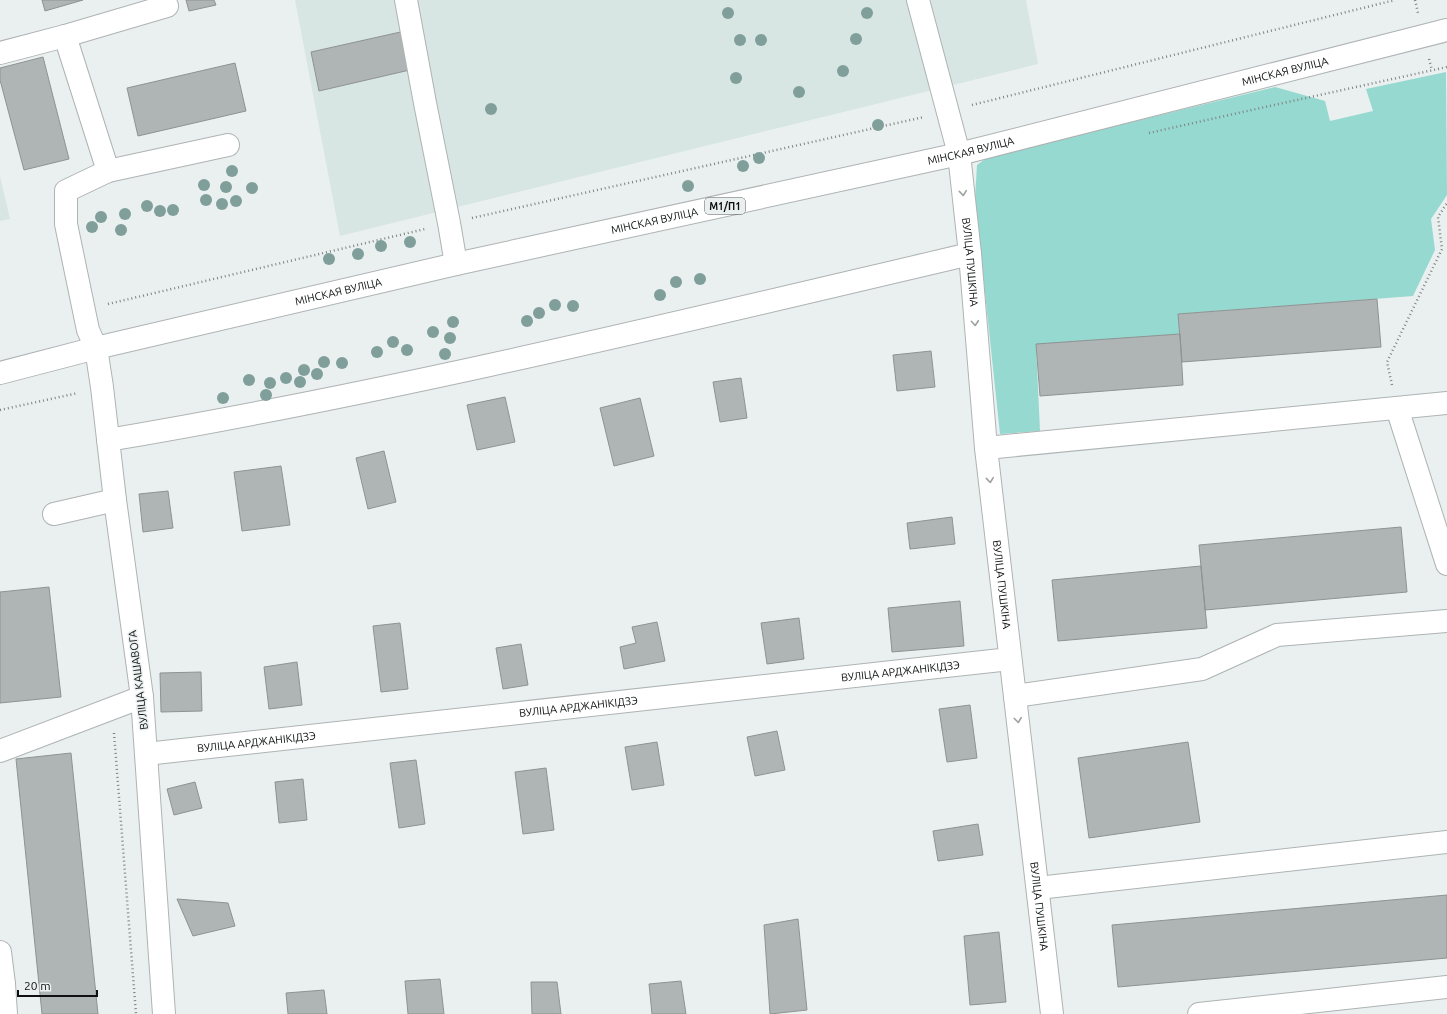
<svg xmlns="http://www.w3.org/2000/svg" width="1447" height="1014" viewBox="0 0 1447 1014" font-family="Ubuntu,sans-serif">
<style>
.built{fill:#d7e6e3}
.green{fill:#95d9d0}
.building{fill:#afb5b4;stroke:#8e9392}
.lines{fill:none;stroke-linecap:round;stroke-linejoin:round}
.minor-casing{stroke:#aeb3b3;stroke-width:24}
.major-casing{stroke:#aeb3b3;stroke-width:24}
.path{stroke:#7f8383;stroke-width:2.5;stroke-dasharray:1 3;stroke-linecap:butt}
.minor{stroke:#fff;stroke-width:22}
.major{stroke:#fff;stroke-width:22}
.tree{fill:#809f9b}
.oneway{stroke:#9fa0a0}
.labels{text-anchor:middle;stroke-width:3;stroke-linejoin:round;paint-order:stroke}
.shield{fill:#eaf0ef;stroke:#515454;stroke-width:1}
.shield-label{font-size:10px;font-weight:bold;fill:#0f1111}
.street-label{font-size:11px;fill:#0f1111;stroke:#eaf0ef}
</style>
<rect width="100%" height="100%" fill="#eaf0ef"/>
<path class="built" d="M295 0H1026L1038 64 340 236Z
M0 176 10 219 0 221Z"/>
<path class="green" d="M1446 72 1447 195 1431 219 1435 250 1413 296 1178 314 1180 334 1036 345 1040 431 1000 434 975 198 977 165 988 157 1275 87 1325 101 1330 121 1373 111 1366 89Z"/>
<path class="building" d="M42 0H83L45 11Z
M186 0H214L216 5 189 11Z
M405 31 414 69 319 91 311 52Z
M43 57 69 159 24 170 0 80V68Z
M235 63 246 111 138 136 127 88Z
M1377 299 1381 347 1182 362 1178 314Z
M1180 334 1183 385 1040 396 1036 344Z
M931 351 935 387 897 391 893 355Z
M741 378 747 418 720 422 713 382Z
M505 397 515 442 477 450 467 405Z
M640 398 654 456 614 466 600 408Z
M384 451 396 502 368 509 356 458Z
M281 466 290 525 242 531 234 472Z
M168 491 173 528 143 532 139 494Z
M952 517 955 544 910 549 907 523Z
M1401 527 1407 592 1205 610 1199 545Z
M1201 566 1207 628 1058 641 1052 580Z
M49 587 61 697 0 703V592Z
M960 601 964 646 892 652 888 608Z
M799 618 804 659 767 664 761 623Z
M657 622 665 661 624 669 620 647 636 643 632 627Z
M400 623 408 689 381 692 373 626Z
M521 644 528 685 503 689 496 648Z
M297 662 302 705 269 709 264 667Z
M201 672 202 711 161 712 160 673Z
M970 705 977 758 947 762 939 709Z
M777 731 785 770 755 776 747 737Z
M657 742 664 785 632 790 625 747Z
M1188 742 1200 822 1089 838 1078 758Z
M71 753 98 1014H42L16 759Z
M416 760 425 824 399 828 390 763Z
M546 768 554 830 523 834 515 772Z
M303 779 307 820 279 823 275 782Z
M195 782 202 808 174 815 167 789Z
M978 824 983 855 938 861 933 831Z
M1447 895V958L1118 987 1112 925Z
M177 899 228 903 235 926 193 936Z
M798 919 807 1010 770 1014 764 925Z
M999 932 1006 1002 970 1005 964 936Z
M440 979 444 1014H408L405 981Z
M681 981 686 1014H652L649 984Z
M531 982H557L561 1014H532Z
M324 990 327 1014H288L286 993Z"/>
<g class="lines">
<defs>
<g id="minor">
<path d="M406 0 425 103 449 223 456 264"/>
<path id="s1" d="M918 0 959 154 970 254 986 448 1052 1014"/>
<path d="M65 36 108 171"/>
<path d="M0 53 65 36 167 6"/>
<path d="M1397 408 1447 564"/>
<path d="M108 440C398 391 684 321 970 254"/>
<path d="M986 448 1447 403"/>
<path d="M54 514 115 500"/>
<path d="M1015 696 1202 669 1277 635 1447 621"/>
<path d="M0 751 142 697"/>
<path id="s2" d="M146 754 1010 659"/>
<path d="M1038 888 1447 842"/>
<path d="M0 952 4 984H0"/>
<path d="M4 984 6 1014"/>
<path d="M164 1014 142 697 115 500 102 387 96 348 88 330 66 224V191L108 171 228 145"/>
<path d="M1199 1014 1447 987"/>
</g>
<g id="major">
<path id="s3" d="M0 373 96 348 456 264 959 154 1447 30"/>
</g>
</defs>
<use href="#minor" class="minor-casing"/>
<use href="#major" class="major-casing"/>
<path class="path" d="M1415 0 1418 13
M1429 59 1432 70
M972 105 1395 0
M1149 133 1256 109 1447 67
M472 218 924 117
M108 304 425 229
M1392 385 1387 362 1442 249 1438 217 1447 203
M0 410 78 393
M114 733 136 1014"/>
<use href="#minor" class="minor"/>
<use href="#major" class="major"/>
</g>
<g class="tree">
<circle cx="728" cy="13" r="6"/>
<circle cx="867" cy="13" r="6"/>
<circle cx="856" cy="39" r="6"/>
<circle cx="740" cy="40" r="6"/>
<circle cx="761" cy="40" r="6"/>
<circle cx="843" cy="71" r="6"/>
<circle cx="736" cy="78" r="6"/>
<circle cx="799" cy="92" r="6"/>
<circle cx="491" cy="109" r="6"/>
<circle cx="878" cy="125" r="6"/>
<circle cx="759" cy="158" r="6"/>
<circle cx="743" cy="166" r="6"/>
<circle cx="232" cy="171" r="6"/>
<circle cx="204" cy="185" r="6"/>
<circle cx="688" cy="186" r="6"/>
<circle cx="226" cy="187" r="6"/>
<circle cx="252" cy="188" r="6"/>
<circle cx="206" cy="200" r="6"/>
<circle cx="236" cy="201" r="6"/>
<circle cx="222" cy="204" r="6"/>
<circle cx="147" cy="206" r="6"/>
<circle cx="173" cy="210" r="6"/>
<circle cx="160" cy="211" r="6"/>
<circle cx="125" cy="214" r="6"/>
<circle cx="101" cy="217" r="6"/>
<circle cx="92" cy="227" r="6"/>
<circle cx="121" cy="230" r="6"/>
<circle cx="410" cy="242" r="6"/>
<circle cx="381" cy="246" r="6"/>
<circle cx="358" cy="254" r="6"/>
<circle cx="329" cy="259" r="6"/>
<circle cx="700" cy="279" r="6"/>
<circle cx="676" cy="282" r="6"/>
<circle cx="660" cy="295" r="6"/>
<circle cx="555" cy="305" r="6"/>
<circle cx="573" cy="306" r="6"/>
<circle cx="539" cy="313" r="6"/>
<circle cx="527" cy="321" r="6"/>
<circle cx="453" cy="322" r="6"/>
<circle cx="433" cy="332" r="6"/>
<circle cx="450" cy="338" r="6"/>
<circle cx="393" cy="342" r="6"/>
<circle cx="407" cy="350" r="6"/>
<circle cx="377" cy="352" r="6"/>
<circle cx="445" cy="354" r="6"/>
<circle cx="324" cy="362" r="6"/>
<circle cx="342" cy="363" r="6"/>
<circle cx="304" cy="370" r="6"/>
<circle cx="317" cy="374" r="6"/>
<circle cx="286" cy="378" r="6"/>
<circle cx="249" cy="380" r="6"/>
<circle cx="300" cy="382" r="6"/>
<circle cx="270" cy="383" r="6"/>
<circle cx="266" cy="395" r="6"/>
<circle cx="223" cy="398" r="6"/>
</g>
<defs><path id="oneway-chevron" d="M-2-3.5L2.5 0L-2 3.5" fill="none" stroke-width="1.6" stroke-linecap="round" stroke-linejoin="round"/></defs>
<g class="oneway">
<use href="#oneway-chevron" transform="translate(963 193) rotate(84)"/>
<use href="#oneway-chevron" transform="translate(975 323) rotate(85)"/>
<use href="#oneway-chevron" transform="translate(990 480) rotate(84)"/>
<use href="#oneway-chevron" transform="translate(1018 720) rotate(83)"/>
</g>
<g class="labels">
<rect class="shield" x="705" y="198" width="40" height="16" rx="3"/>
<g class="shield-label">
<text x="725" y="210">М1/П1</text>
</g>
<g class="street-label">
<text dy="4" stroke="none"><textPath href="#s3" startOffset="1320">МІНСКАЯ ВУЛІЦА</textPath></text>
<text dy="4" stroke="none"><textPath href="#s3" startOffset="996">МІНСКАЯ ВУЛІЦА</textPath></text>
<text dy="4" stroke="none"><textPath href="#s3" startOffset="672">МІНСКАЯ ВУЛІЦА</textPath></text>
<text dy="4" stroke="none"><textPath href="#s1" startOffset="268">ВУЛІЦА ПУШКІНА</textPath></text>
<text dy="4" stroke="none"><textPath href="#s3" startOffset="348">МІНСКАЯ ВУЛІЦА</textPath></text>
<text dy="4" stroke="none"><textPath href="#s1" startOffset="592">ВУЛІЦА ПУШКІНА</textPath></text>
<text dy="4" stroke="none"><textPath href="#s2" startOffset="759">ВУЛІЦА АРДЖАНІКІДЗЭ</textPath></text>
<text transform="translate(138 680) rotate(-97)" y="4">ВУЛІЦА КАШАВОГА</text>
<text dy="4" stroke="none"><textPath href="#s2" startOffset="435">ВУЛІЦА АРДЖАНІКІДЗЭ</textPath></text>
<text dy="4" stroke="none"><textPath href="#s2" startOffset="111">ВУЛІЦА АРДЖАНІКІДЗЭ</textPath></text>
<text dy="4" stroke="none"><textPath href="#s1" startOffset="916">ВУЛІЦА ПУШКІНА</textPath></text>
</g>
</g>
<path d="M18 990v6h79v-6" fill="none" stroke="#0f1111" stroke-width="2"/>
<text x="24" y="990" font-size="12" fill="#0f1111" stroke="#eaf0ef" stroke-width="3" paint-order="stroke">20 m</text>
</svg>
